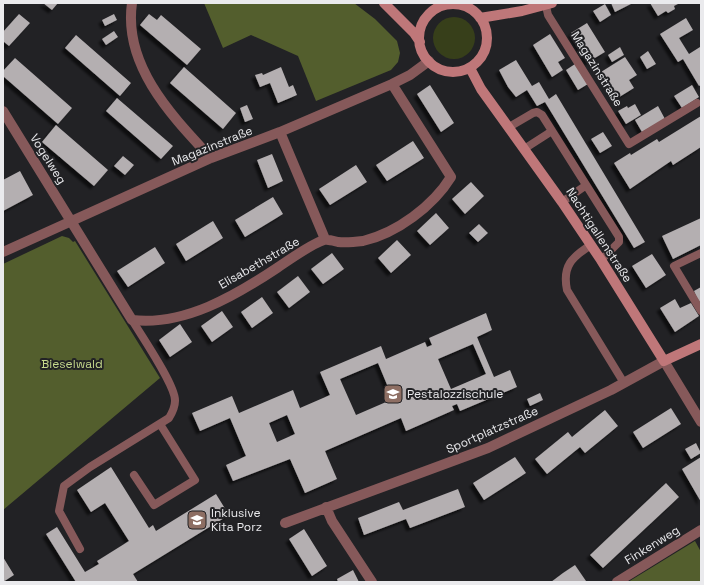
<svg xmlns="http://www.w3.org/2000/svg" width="704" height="585" viewBox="0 0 704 585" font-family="'Space Grotesk',sans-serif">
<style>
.green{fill:#373f1a}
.forest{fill:#535e2d}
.building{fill:#b4afb1;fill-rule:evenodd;filter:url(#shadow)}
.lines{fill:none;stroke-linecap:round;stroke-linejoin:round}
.service{stroke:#86595a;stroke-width:8}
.minor{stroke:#86595a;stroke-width:10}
.secondary{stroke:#bf7779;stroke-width:10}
.labels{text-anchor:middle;stroke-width:4;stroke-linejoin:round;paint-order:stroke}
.street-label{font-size:12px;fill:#eaeaed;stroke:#222225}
.park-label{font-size:12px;fill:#c5d88b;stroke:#222225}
.poi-label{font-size:12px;fill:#eaeaed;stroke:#222225;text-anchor:start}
</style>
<defs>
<filter id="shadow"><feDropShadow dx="-3.5" dy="3.5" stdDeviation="1" flood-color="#0009"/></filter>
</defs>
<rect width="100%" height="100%" fill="#222225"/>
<path class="green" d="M433 38a21 21 0 1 1 42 0a21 21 0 1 1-42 0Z"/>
<path class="forest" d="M204 3H354L375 19 397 41 400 53 398 62 391 70 316 101 298 56 251 35 223 48Z
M62 236 69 238 73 242 75 241 160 378 3 510V264Z
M695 541 701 552V582H628Z"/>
<path class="building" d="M43 3H58L52 10Z
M611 3H633L615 12Z
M650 3H680L674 6 675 9 668 13 666 11 658 16Z
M605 4 611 15 600 22 593 11Z
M19 14 30 23 9 46 3 41V32Z
M114 14 117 20 105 26 102 20Z
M149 14 157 20 161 15 201 49 187 65 140 25Z
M686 18 693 30 679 38 689 54 700 47 701 48V85L699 86 683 59 678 62 660 34Z
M587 23 605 52 588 62 571 33Z
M114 31 118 37 106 45 102 39Z
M550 34 565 58 558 62 563 70 552 77 533 45Z
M76 35 131 83 120 96 65 48Z
M620 47 624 55 612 62 608 55Z
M648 51 656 64 647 69 640 57Z
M625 57 637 75 629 80 634 88 616 99 601 72Z
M15 58 72 108 58 124 3 76V71Z
M516 60 532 86 539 82 549 99 556 94 645 242 634 248 545 102 537 106 527 90 516 97 508 87 499 70Z
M575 64 588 84 578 90 566 70Z
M184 67 236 113 223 129 170 83Z
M281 67 289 87 293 85 297 95 278 103 270 83 260 87 255 75 262 73 263 75Z
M430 85 454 123 441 132 417 94Z
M692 85 699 97 682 108 674 96Z
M117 98 173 146 161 159 106 111Z
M635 104 641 115 626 124 618 111 627 106 628 108Z
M247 105 253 119 245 122 240 108Z
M658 106 665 119 642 132 635 120Z
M701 116V147L673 165 671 161 630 189 614 163 630 153 631 155 657 139 659 142Z
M56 125 108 170 94 186 42 142Z
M603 132 612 146 600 153 591 139Z
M413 141 424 158 387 181 376 165Z
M272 154 283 181 268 188 257 160Z
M123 156 134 165 125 175 114 166Z
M356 165 367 182 330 205 319 189Z
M20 171 33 195 3 211V180Z
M471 182 484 196 465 214 452 199Z
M273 197 283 214 245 237 235 220Z
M436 213 449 228 430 245 417 231Z
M701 218V245L673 259 662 236Z
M213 221 223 238 186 261 176 244Z
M479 224 488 233 478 242 469 233Z
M397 240 411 255 391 273 378 258Z
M155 247 165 263 128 287 117 271Z
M332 253 344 269 323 284 311 269Z
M652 254 666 275 646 288 632 266Z
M298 276 310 292 289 308 277 292Z
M701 287V301L699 302 694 291Z
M262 297 273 313 252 328 241 312Z
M675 299 680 308 691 303 699 316 675 332 660 308Z
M222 311 233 327 212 342 201 326Z
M486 313 492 330 477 337 494 377 510 370 517 387 460 411 457 404 452 406 454 410 406 431 401 418 325 451 337 479 305 493 290 459 233 481 226 465 246 456 230 418 200 431 192 413 232 396 239 413 293 390 300 408 330 395 320 372 381 346 386 359 425 342 427 347 432 345 429 338ZM473 344 486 374 451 389 438 359ZM378 363 393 399 356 415 340 379ZM287 415 295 434 277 442 269 423Z
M180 324 192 342 170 357 159 340Z
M540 393 543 400 530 406 527 399Z
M671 408 681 424 643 448 633 432Z
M605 410 618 426 585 453 580 447 547 474 535 459 568 432 572 437Z
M696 443 701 453 691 459 685 449Z
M515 457 526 473 484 500 473 483Z
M701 457V502L682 469Z
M111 467 149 528 153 525 156 531 216 494 229 515 133 574 138 582H76L46 534 57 527 85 572 99 564 97 561 129 541 105 503 91 512 77 490Z
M666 483 679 497 603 568 590 555Z
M458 489 465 507 410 528 406 519 364 535 358 518 399 502 403 510Z
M304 529 327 566 312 576 289 539Z
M3 557 14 575 3 582Z
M575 565 586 581 551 582 563 573Z
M353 570 359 582H338L337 579Z"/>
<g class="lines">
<path class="service" d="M546 6 548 15 629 144 697 103
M509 127 533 113 537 112 542 115 619 237V242L601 260
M524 149 552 131
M562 202 585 186
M591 245C572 257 562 266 567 290L624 383
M701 253 674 266 701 311
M134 475 154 505 195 480 160 424
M80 549 59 511 64 486 90 467 169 418C172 413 175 407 175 401 176 386 141 335 132 320"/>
<path class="minor" d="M132 3C123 66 172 116 211 158
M3 111 132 320C184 326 235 296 277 268 289 260 311 244 324 240 328 239 334 241 338 242 346 243 355 242 363 241 397 233 433 206 451 177L392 84
M280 132 325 239
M3 252 211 158 280 132 392 84 410 75 429 61
M326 507 332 521 372 582
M285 523 488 448 611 390 664 361 701 422
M617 582 701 530"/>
<path class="secondary" d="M384 3 414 33 420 42
M419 38a34 34 0 1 1 68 0a34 34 0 1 1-68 0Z
M480 18 522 11 552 3
M470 68 481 89 562 202 601 260 664 361 701 344"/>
</g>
<defs>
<symbol id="school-square" viewBox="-11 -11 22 22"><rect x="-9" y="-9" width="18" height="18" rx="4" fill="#8d6e63" stroke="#222225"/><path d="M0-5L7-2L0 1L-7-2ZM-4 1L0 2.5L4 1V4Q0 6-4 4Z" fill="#fff"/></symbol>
</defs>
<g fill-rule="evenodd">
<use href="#school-square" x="382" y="383" width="22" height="22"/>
<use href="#school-square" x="186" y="509" width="22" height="22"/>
</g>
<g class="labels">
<g class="street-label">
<text transform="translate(597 69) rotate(58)" y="4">Magazinstraße</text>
<text transform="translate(212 146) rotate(-22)" y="4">Magazinstraße</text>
<text transform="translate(48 159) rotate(58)" y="4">Vogelweg</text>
<text transform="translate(599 235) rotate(57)" y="4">Nachtigallenstraße</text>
<text transform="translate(259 263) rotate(-30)" y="4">Elisabethstraße</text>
<text transform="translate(492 430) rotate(-24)" y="4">Sportplatzstraße</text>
<text transform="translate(652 545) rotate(-32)" y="4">Finkenweg</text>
</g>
<g class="park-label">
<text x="72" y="368">Bieselwald</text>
</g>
<g class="poi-label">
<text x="407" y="398">Pestalozzischule</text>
<text x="211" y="517">Inklusive<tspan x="211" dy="14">Kita Porz</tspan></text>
</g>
</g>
<rect width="704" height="585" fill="none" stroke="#eaeaed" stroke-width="8"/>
</svg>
